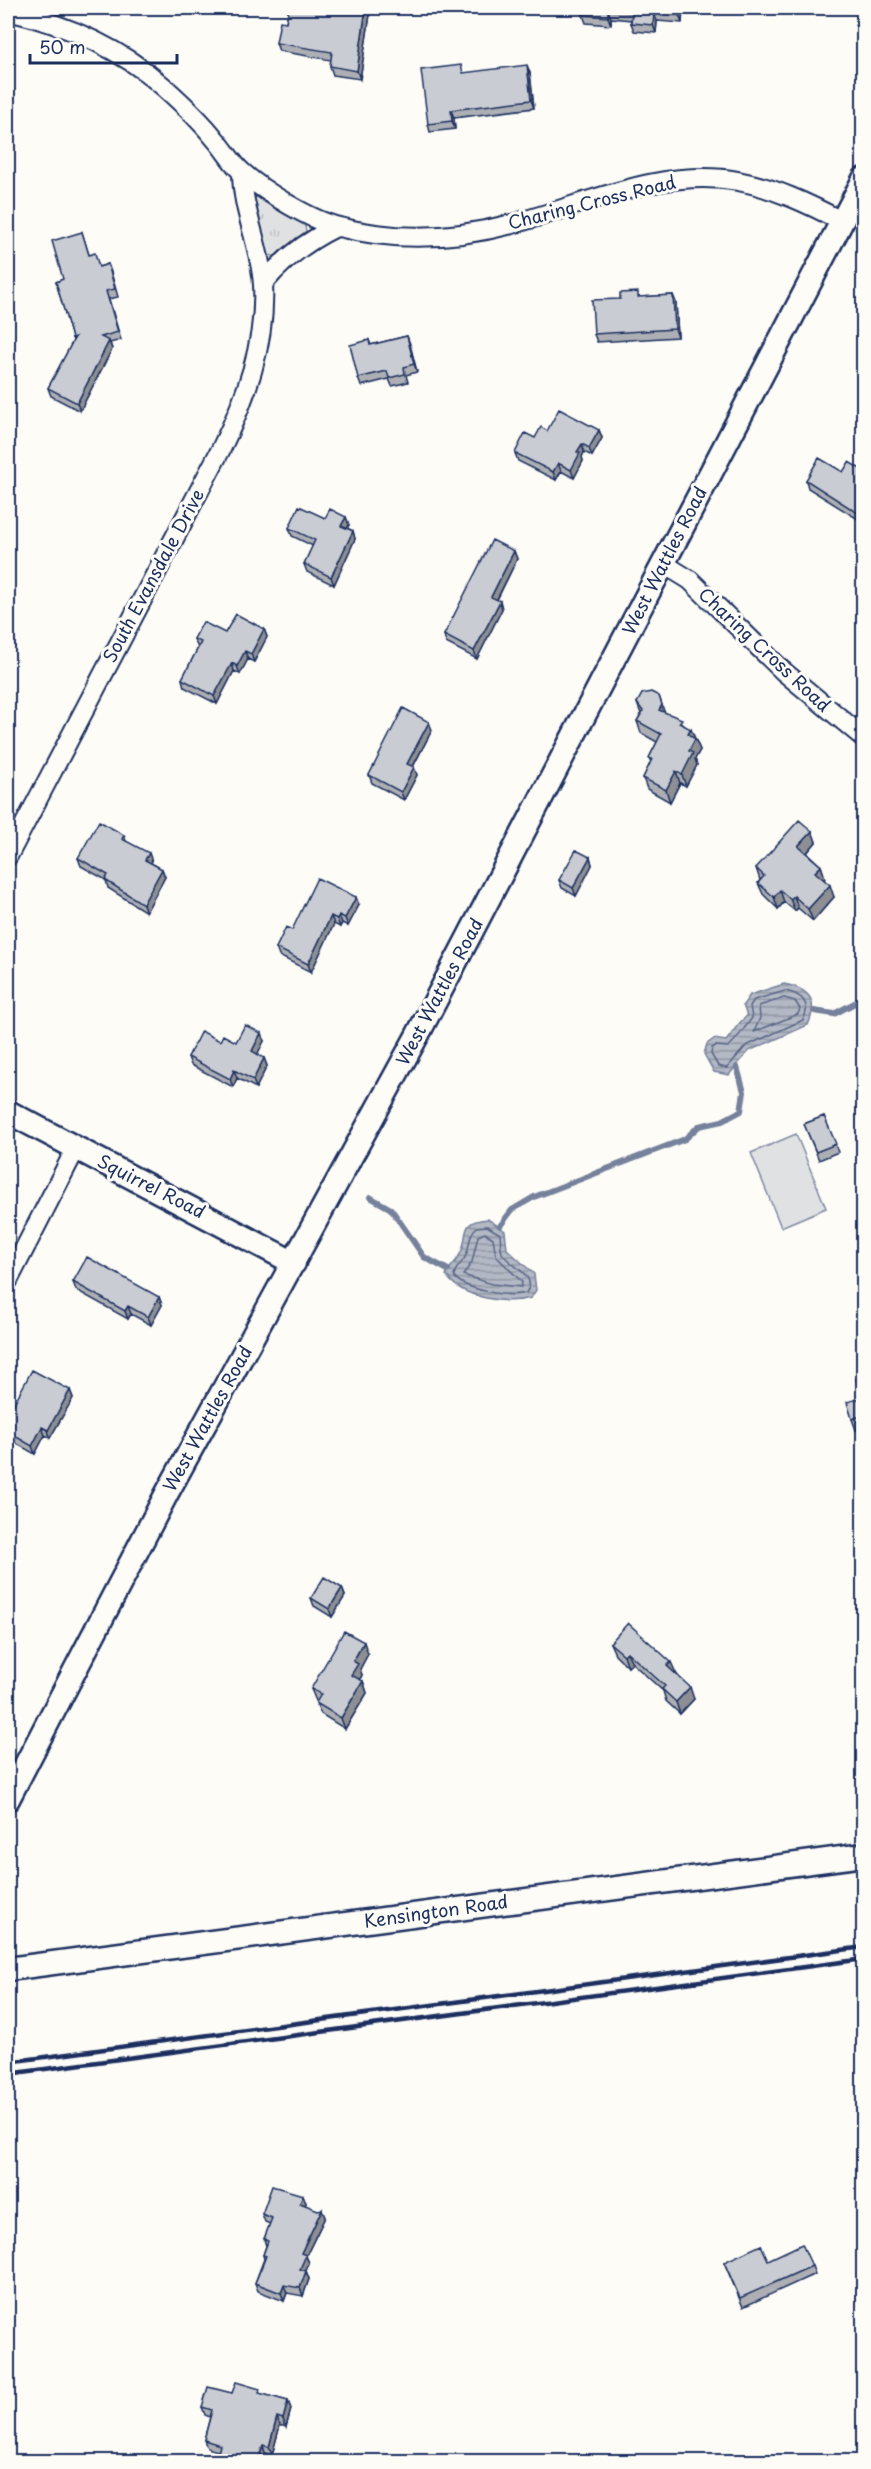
<svg xmlns="http://www.w3.org/2000/svg" width="871" height="2469" viewBox="0 0 871 2469" font-family="'Playpen Sans',sans-serif">
<style>
.grass{fill:url(#grass-tufts);stroke:#7e88a0;stroke-width:1.5}
.park{fill:#e0e1e3;stroke:#7e88a0;stroke-width:1.5}
.water{fill:url(#water-rules);stroke:#76819c;stroke-width:1.5}
.lines{fill:none;stroke-linecap:round;stroke-linejoin:round}
.shore{stroke:#586687;stroke-width:1.5}
.stream{stroke:#76819c;stroke-width:6}
.minor-casing{stroke:#1b2f5e;stroke-width:22}
.tertiary-casing{stroke:#1b2f5e;stroke-width:27}
.minor{stroke:#fdfcf7;stroke-width:18}
.tertiary{stroke:#fdfcf7;stroke-width:22}
.rail{stroke:#1b2f5e;stroke-width:4.5}
.wall{fill:#adafb5;stroke:#1b2f5e;stroke-width:1.5}
.shaded-wall{fill:#8d8f94;stroke:#1b2f5e;stroke-width:1.5}
.building{fill:#c9ccd3;stroke:#1b2f5e;stroke-width:1.5}
.labels{text-anchor:middle;stroke-width:6;stroke-linejoin:round;paint-order:stroke}
.street-label{font-size:18px;fill:#1b2f5e;stroke:#fdfcf7}
</style>
<defs>
<pattern id="grass-tufts" width="24" height="20" patternUnits="userSpaceOnUse" patternTransform="scale(1.5)"><rect width="24" height="20" fill="#e0e1e3"/><path d="M3 7l-1-3M5 7V3M7 7l1-3M15 17l-1-3M17 17v-4M19 17l1-3" fill="none" stroke="#c0c1c5"/></pattern>
<pattern id="water-rules" width="6" height="5" patternUnits="userSpaceOnUse" patternTransform="scale(1.5)"><rect width="6" height="5" fill="#b3b8c5"/><path d="M0 2.5h6" fill="none" stroke="#9196a3"/></pattern>
</defs>
<rect width="100%" height="100%" fill="#fdfcf7"/>
<filter id="ink" filterUnits="userSpaceOnUse"><feTurbulence type="fractalNoise" baseFrequency=".0167" numOctaves="2"/><feDisplacementMap in="SourceGraphic" scale="12" xChannelSelector="R" yChannelSelector="G"/><feConvolveMatrix kernelMatrix="1 2 1 2 8 2 1 2 1" color-interpolation-filters="sRGB"/></filter>
<g filter="url(#ink)">
<path class="grass" d="M258 195 304 222 306 231 275 256 266 255 253 200Z"/>
<path class="park" d="M796 1134 826 1208 781 1227 751 1153Z"/>
<path class="water" d="M784 984C809 989 819 1000 808 1025L749 1051 729 1075 714 1072 704 1054 707 1044 714 1039 726 1041C734 1032 737 1023 747 1016L743 1005 750 995Z
M488 1219 505 1231 507 1249 534 1274 536 1290 531 1298C506 1305 461 1298 446 1275 450 1266 455 1264 459 1256 471 1237 456 1221 488 1219Z"/>
<g class="lines">
<path class="shore" d="M785 991C801 994 812 1003 803 1020L746 1046 727 1068 718 1066 711 1054 712 1048 716 1046 728 1047C738 1039 744 1028 752 1018L750 1006 754 1000Z
M784 998 795 1001 800 1009 798 1014 754 1032 760 1018 759 1006Z
M487 1226 500 1234C501 1240 500 1247 502 1253 510 1267 539 1275 526 1293 510 1298 463 1290 454 1276 455 1267 460 1266 464 1259 471 1249 467 1235 477 1227Z
M485 1233 493 1238 496 1256 522 1282 521 1287 492 1284 463 1275 472 1262 478 1236Z"/>
<path class="stream" d="M814 1011 834 1014 864 998
M370 1197 391 1209 424 1257 448 1270
M500 1226 512 1210 534 1197 685 1139 699 1126 722 1121 741 1111 744 1092 737 1067"/>
<defs>
<path id="minor" d="M8 11C65 24 119 47 164 87 182 103 201 121 216 140 225 150 232 163 242 172 263 191 312 221 339 227 397 242 455 239 512 224 585 205 661 167 738 181 775 188 809 204 841 221
M263 284C283 259 307 241 336 227
M664 564 690 580 783 671 864 738
M8 856 221 449C246 398 266 343 263 285 261 247 242 211 242 172
M8 1281 76 1148"/>
<path id="tertiary" d="M8 1112 294 1263
M8 1799 167 1493 417 1036 864 179
M8 1969 864 1855"/>
</defs>
<use href="#minor" class="minor-casing"/>
<use href="#tertiary" class="tertiary-casing"/>
<use href="#minor" class="minor"/>
<use href="#tertiary" class="tertiary"/>
<path class="rail" d="M8 2062 864 1947
M8 2074 864 1959"/>
</g>
<path class="wall" d="M289 8H323V9L331 11 371 8 360 79 333 75 330 66 331 60 279 51 276 43 286 22Z
M584 8H683L682 23 657 21 656 33 634 31 631 23V20L611 18V25L586 23 583 15Z
M739 8H751L741 11Z
M464 73H530L534 108 454 118 455 129 430 132 428 124Z
M82 232 89 255 99 267 108 264 111 272 118 297 109 299 121 340 110 343 112 349 80 411 51 396 48 388 73 341 56 282 63 279Z
M673 295 676 303 678 337 597 342 594 334 640 297Z
M407 336 417 372 406 375 408 382 392 386 389 379 361 386 358 378 369 340 371 345Z
M599 430 602 438 592 456 584 452 582 457 583 461 574 478 561 471 556 480 518 461 515 453 535 438 547 431Z
M843 472 861 521 808 488 806 480Z
M346 517 349 525 347 528 353 531 355 539 334 585 307 572 304 564 313 546 292 536 289 528 325 518Z
M514 551 517 559 497 600 500 601 502 609 477 659 446 643 444 635Z
M264 629 267 637 254 662 248 659 240 674 234 671 217 704 184 687 182 679 198 648 194 639 225 633Z
M637 703 665 713 684 725 695 739 700 750 695 759 697 765 686 786 680 783 670 802 647 789 643 778 651 762 649 758 657 742 641 733 637 721 641 714Z
M432 730 413 767 417 775 404 800 372 783 369 775Z
M812 831 816 842 807 853 821 866 825 878 824 879 834 897 813 921 798 908 795 911 784 902 778 909 763 894 758 883 760 880 756 868Z
M124 835 126 841 152 861 151 863 162 869 165 877 146 912 108 888 106 880 81 866 78 858Z
M590 857 592 865 576 896 562 888 559 880Z
M359 905 348 926 342 923 340 927 334 924 311 972 279 956 276 948 292 930Z
M220 1041 236 1042 264 1041 257 1054 264 1058 267 1066 256 1088 237 1078 233 1087 191 1065 188 1057Z
M824 1116 838 1152 819 1160 804 1124Z
M73 1282 159 1297 162 1305 151 1325 131 1314 128 1319 76 1290Z
M864 1377V1428L856 1430 852 1419 861 1398Z
M70 1390 73 1398 50 1438 45 1435 35 1454 8 1439V1407H12Z
M342 1588 345 1596 332 1617 314 1606 311 1598Z
M610 1643 676 1673 694 1699 680 1714 666 1701 663 1691 632 1663 628 1667 615 1654Z
M368 1654 360 1669 362 1675 360 1680 363 1681 367 1693 345 1729 321 1714 316 1703 317 1701H316L311 1689Z
M303 2195 306 2203 305 2205 325 2217 306 2256 309 2263 306 2271 309 2279 303 2296 287 2293 284 2301 258 2291 255 2283 264 2259 263 2255 266 2246 264 2239 270 2224 265 2222 262 2214Z
M768 2260 812 2266 815 2274 743 2307 724 2262Z
M232 2393 262 2394 288 2401 291 2409 286 2427 280 2425 272 2455 265 2453 264 2458 268 2462H223L221 2461 218 2453V2451L207 2448 204 2440 210 2417 205 2415 202 2407Z"/>
<path class="shaded-wall" d="M366 8H371L360 79 357 71Z
M679 8H683L682 23 679 15Z
M608 10 611 18V25L608 17Z
M654 13 657 21 656 33 653 25Z
M527 65 530 73 534 108 531 100Z
M451 110 454 118 455 129 452 121Z
M673 295 676 303 678 337 675 329Z
M407 336 410 344 417 372 414 364Z
M109 341 112 349 80 411 77 403Z
M599 430 602 438 592 456 589 448Z
M582 444 584 452 582 457 583 461 574 478 571 470 577 452Z
M558 463 561 471 556 480 553 472Z
M346 517 349 525 344 534 341 526Z
M353 531 355 539 334 585 331 577Z
M514 551 517 559 494 605 491 597Z
M500 601 502 609 477 659 474 651Z
M264 629 267 637 254 662 251 654Z
M245 651 248 659 240 674 237 666Z
M232 663 234 671 217 704 214 696Z
M659 696 666 717 659 710Z
M429 722 432 730 410 772 407 764Z
M691 729 700 750 695 759 697 765 686 786 682 775 689 751 688 734Z
M414 767 417 775 404 800 401 792Z
M676 771 680 783 670 802 666 790Z
M812 831 816 842 803 857 798 846Z
M149 853 152 861 148 868 145 860Z
M590 857 592 865 576 896 573 888Z
M821 866 825 878 819 884 815 872Z
M162 869 165 877 146 912 143 904Z
M830 885 834 897 813 921 808 909Z
M780 890 784 902 778 909 774 897Z
M794 896 798 908 795 911 790 899Z
M356 897 359 905 348 926 345 918Z
M339 915 342 923 340 927 337 919Z
M331 916 334 924 311 972 308 964Z
M261 1033 264 1041 255 1059 252 1051Z
M264 1058 267 1066 256 1088 253 1080Z
M234 1070 237 1078 233 1087 230 1079Z
M159 1297 162 1305 151 1325 148 1317Z
M128 1306 131 1314 128 1319 125 1311Z
M70 1390 73 1398 50 1438 48 1430Z
M42 1427 45 1435 35 1454 32 1446Z
M342 1588 345 1596 332 1617 329 1609Z
M364 1642 368 1654 360 1669 362 1675 356 1687 351 1675 353 1661Z
M627 1652 632 1663 628 1667 624 1655Z
M671 1662 676 1673 671 1678 667 1666Z
M363 1681 367 1693 345 1729 341 1718Z
M690 1687 694 1699 680 1714 676 1702Z
M303 2195 306 2203 303 2211 300 2203Z
M322 2209 325 2217 306 2256 309 2263 303 2277 300 2269 301 2253Z
M306 2271 309 2279 303 2296 300 2288Z
M284 2285 287 2293 284 2301 281 2293Z
M288 2401 291 2409 286 2427 283 2419Z
M277 2417 280 2425 272 2455 269 2447Z
M263 2445 265 2453 263 2462 260 2454Z"/>
<path class="building" d="M289 8H319L318 9 331 11 332 8H366L357 71 330 66 332 52 276 43 280 21 286 22Z
M584 8H679V15L654 13 653 25 631 23 632 12 608 10V17L583 15Z
M461 65 463 73 527 65 531 100 451 110 452 121 428 124 421 70Z
M82 232 89 255 95 253 99 267 108 264 115 289 106 291 118 332 101 337 109 341 77 403 48 388 75 337 72 338 56 282 63 279 52 241Z
M638 292V297L673 295 675 329 594 334 592 300 620 299V293Z
M407 336 414 364 404 367 405 374 389 378 387 371 358 378 350 345 369 340 370 345Z
M559 409 599 430 589 448 582 444 577 452 580 453 571 470 558 463 553 472 515 453 525 433 535 438 541 427 547 431Z
M819 458 843 472 849 462 864 471V527L858 513 806 480Z
M299 506 325 518 330 509 346 517 341 526 353 531 331 577 304 564 315 540 289 528Z
M492 540 514 551 491 597 500 601 474 651 444 635Z
M236 614 264 629 251 654 245 651 237 666 232 663 214 696 182 679 201 642 194 639 203 622 225 633Z
M651 692 659 696 662 705 659 710 682 719 679 723 691 729 688 734 695 739 689 751 693 753 682 775 676 771 666 790 643 778 652 759 649 758 661 734 637 721 643 711 637 703 642 694Z
M403 708 429 722 407 764 414 767 401 792 369 775Z
M799 820 812 831 798 846 821 866 815 872 830 885 808 909 794 896 790 899 780 890 774 897 758 883 764 876 756 868Z
M99 821 124 835 122 839 149 853 145 860 162 869 143 904 105 880 108 875 78 858Z
M576 850 590 857 573 888 559 880Z
M317 878 356 897 345 918 339 915 337 919 331 916 308 964 276 948 286 927 292 930Z
M245 1025 261 1033 252 1051 264 1058 253 1080 234 1070 230 1079 188 1057 201 1031 220 1041 223 1035 236 1042Z
M864 1026V1036L860 1027Z
M824 1116 836 1144 816 1152 804 1124Z
M87 1257 159 1297 148 1317 128 1306 125 1311 73 1282Z
M32 1370 70 1390 48 1430 42 1427 32 1446 8 1432V1405L12 1407Z
M864 1377V1415L852 1419 847 1402 861 1398 856 1379Z
M324 1577 342 1588 329 1609 311 1598Z
M628 1623 671 1662 667 1666 690 1687 676 1702 662 1689 665 1686 627 1652 624 1655 610 1643Z
M344 1631 364 1642 353 1661 358 1664 351 1675 363 1681 341 1718 316 1703 321 1694 311 1689Z
M272 2186 303 2195 300 2203 318 2210 322 2209 301 2253 306 2255 300 2269 306 2271 300 2288 284 2285 281 2293 255 2283 266 2256 263 2255 268 2241 264 2239 272 2218 262 2214Z
M802 2244 812 2266 740 2298 724 2262 761 2245 768 2260Z
M236 2382 260 2389 259 2393 288 2401 283 2419 277 2417 269 2447 263 2445 260 2454 268 2462H240L242 2460 218 2453 220 2445 204 2440 212 2410 202 2407 208 2387 232 2393Z"/>
</g>
<g class="labels">
<g class="street-label">
<text transform="translate(592 203) rotate(-14)" y="6">Charing Cross Road</text>
<text transform="translate(665 561) rotate(-63)" y="6">West Wattles Road</text>
<text transform="translate(154 576) rotate(-62)" y="6">South Evansdale Drive</text>
<text transform="translate(764 650) rotate(43)" y="6">Charing Cross Road</text>
<text transform="translate(440 992) rotate(-62)" y="6">West Wattles Road</text>
<text transform="translate(151 1187) rotate(27)" y="6">Squirrel Road</text>
<text transform="translate(208 1419) rotate(-61)" y="6">West Wattles Road</text>
<text transform="translate(436 1912) rotate(-8)" y="6">Kensington Road</text>
</g>
</g>
<rect width="871" height="2469" fill="none" stroke="#fdfcf7" stroke-width="30"/>
<rect x="15" y="15" width="841" height="2439" fill="none" stroke="#1b2f5e" stroke-width="2" filter="url(#ink)"/>
<path d="M30 54v9h147v-9" fill="none" stroke="#1b2f5e" stroke-width="3"/>
<text x="39" y="54" font-size="18" fill="#1b2f5e" stroke="#fdfcf7" stroke-width="4.5" paint-order="stroke">50 m</text>
</svg>
